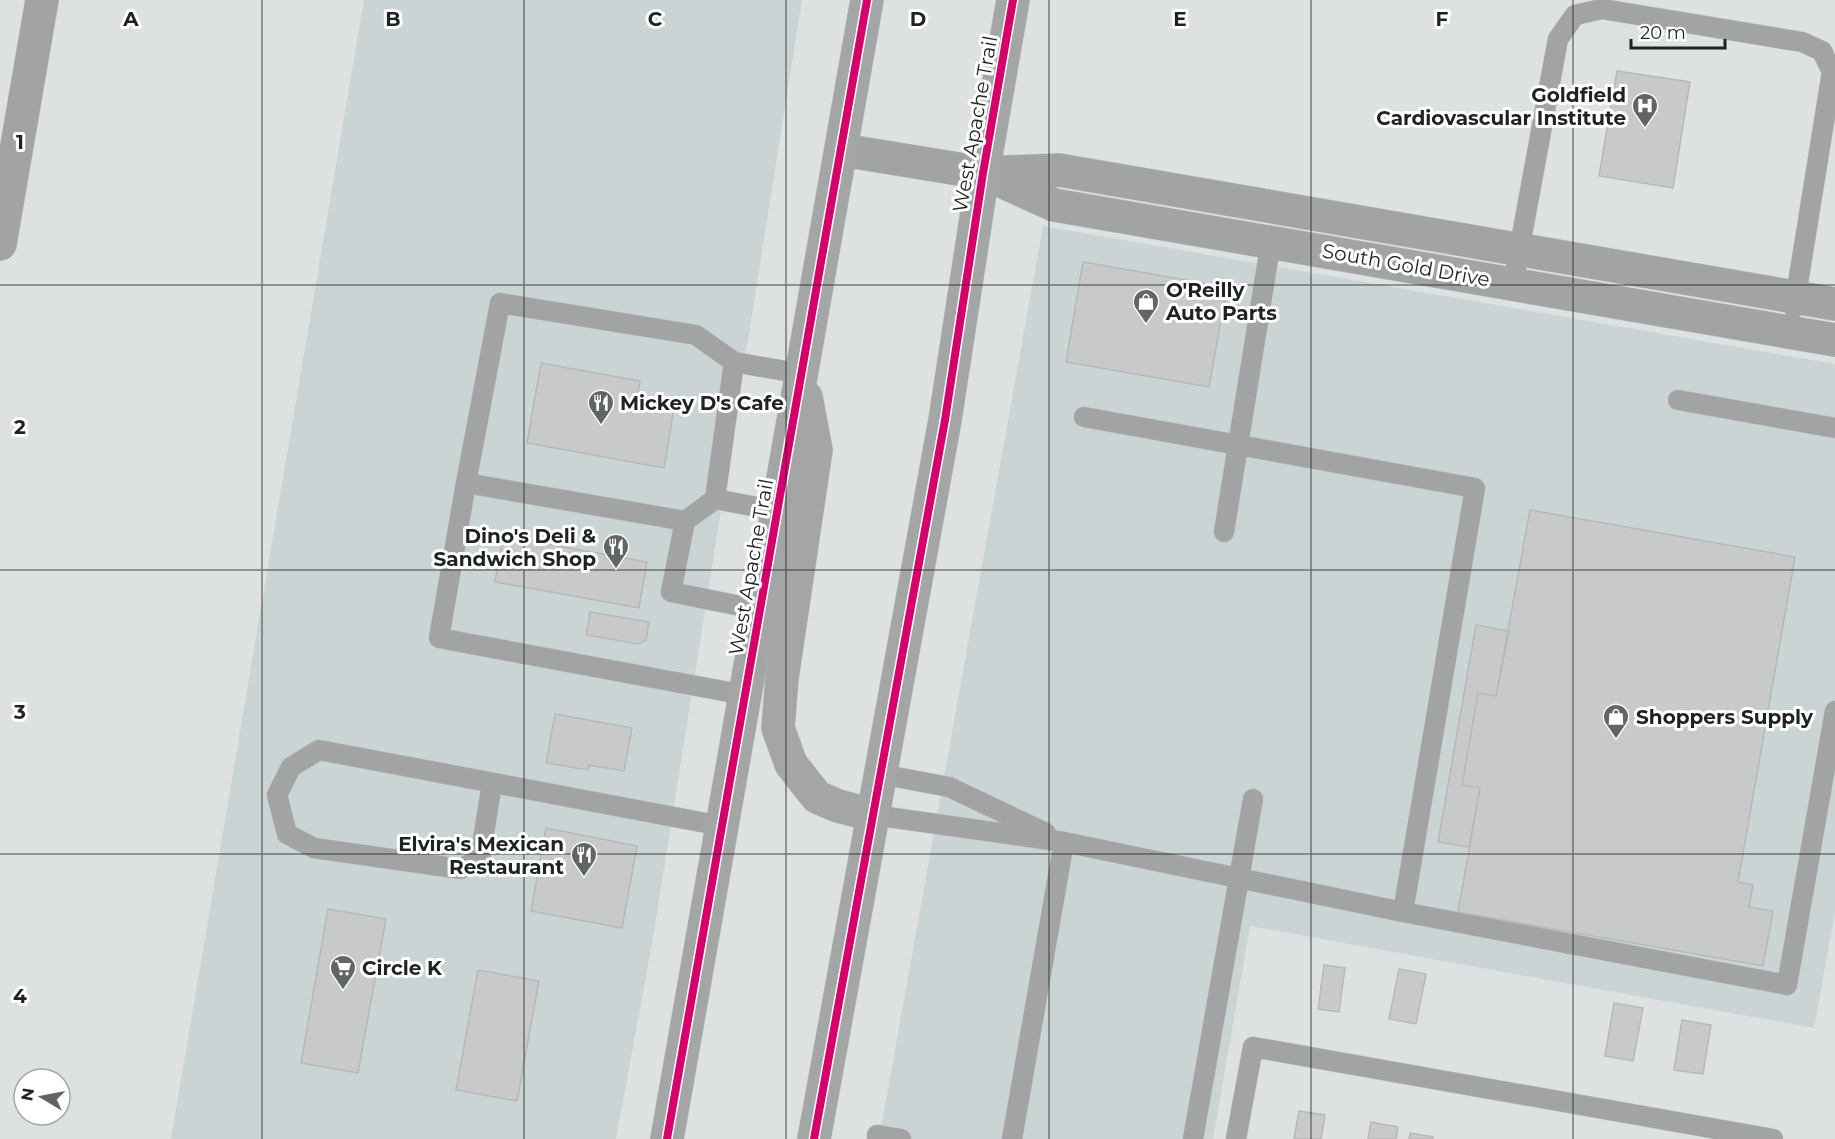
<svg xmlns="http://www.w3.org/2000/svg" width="1835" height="1139" viewBox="0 0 1835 1139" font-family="Montserrat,sans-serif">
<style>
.built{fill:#cad4d5}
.building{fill:#c8caca;stroke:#b6b8b9;stroke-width:1.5}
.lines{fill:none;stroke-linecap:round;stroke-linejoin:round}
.lane-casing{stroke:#bcbebf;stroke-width:21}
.street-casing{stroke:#bcbebf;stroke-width:34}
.primary-casing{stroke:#bcbebf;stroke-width:34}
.lane{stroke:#a2a4a4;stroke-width:20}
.street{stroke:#a2a4a4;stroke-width:33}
.primary{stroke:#a4a6a6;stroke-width:33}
.cycleway-casing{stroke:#fff;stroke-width:11}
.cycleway{stroke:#d6006c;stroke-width:8}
.grid{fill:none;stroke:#1f2222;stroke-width:1.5;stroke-opacity:0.55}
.labels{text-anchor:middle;stroke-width:6;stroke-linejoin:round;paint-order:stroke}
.poi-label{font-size:20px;font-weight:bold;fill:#1f2222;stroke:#fff;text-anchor:start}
.street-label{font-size:20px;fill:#1f2222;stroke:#fff}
.grid-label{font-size:20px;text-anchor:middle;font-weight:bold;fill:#1f2222;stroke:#fff;stroke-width:6;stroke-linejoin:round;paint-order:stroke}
</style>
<rect width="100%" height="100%" fill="#dde1e2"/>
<path class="built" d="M364 0H802L653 938 616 1139H171Z
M1043 226 1835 364V912L1814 1028 1250 926 1213 1139H879Z"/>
<path class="building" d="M1617 71 1690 82 1673 188 1599 176Z
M1083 262 1227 287 1209 387 1066 362Z
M541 363 640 381 637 401 674 408 664 468 527 443Z
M1530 510 1795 557 1738 882 1753 885 1749 907 1773 911 1763 966 1458 912 1480 788 1462 785 1478 693 1496 696Z
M503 536 647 562 639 608 495 582Z
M590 612 649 622 646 640 639 644 586 635Z
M1476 625 1509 631 1496 696 1478 693 1462 785 1480 788 1469 847 1438 842Z
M555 714 632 728 624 771 589 765 588 770 546 763Z
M546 828 637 846 622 928 531 911Z
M328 909 386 919 358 1073 301 1063Z
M1324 965 1345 968 1339 1012 1318 1009Z
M1399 969 1426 974 1416 1024 1389 1019Z
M478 970 539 981 517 1101 456 1090Z
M1614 1003 1643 1008 1633 1061 1605 1056Z
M1682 1020 1711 1025 1703 1074 1674 1070Z
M1299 1111 1325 1115 1321 1139H1294Z
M1371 1122 1398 1127 1396 1139H1368Z
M1410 1133 1433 1137V1139H1409Z"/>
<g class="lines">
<defs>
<path id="lane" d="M1513 284 1558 39 1575 15 1602 9 1802 42 1822 51 1832 72 1794 308
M1678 400 1835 428
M466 483 439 638 745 695
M715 499 734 362
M778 511 715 499 685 521 466 483 500 303 696 335 734 362 802 374
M685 521 671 592 760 610
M1224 532 1271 241
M880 774 949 787 1046 833
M492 783 480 858 461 869 314 848 287 834 277 795 291 767 319 750 722 826
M873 815 1064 842 1403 912 1475 488 1084 417
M1403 912 1787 985 1835 711
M877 1139V1135L901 1139
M1012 1139 1064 842
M1193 1139 1253 799
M1236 1139 1253 1047 1773 1139"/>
<path id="street" d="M842 150 983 173 1059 170 1835 304
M990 176 1054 205 1835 340
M0 244 42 0"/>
<path id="primary" d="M806 397 816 450 782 678 778 728 791 764 817 797 838 806 873 815
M667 1139 867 0
M814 1139 945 420 983 173 1013 0"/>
</defs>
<use href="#lane" class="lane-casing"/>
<use href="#street" class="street-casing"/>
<use href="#primary" class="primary-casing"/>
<use href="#lane" class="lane"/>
<use href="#street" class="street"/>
<use href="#primary" class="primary"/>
<defs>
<path id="cycleway" d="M667 1139 867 0
M814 1139 945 420 983 173 1013 0"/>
</defs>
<use href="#cycleway" class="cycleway-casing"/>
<use href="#cycleway" class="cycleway"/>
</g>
<path class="grid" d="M262 0V1139M524 0V1139M786 0V1139M1049 0V1139M1311 0V1139M1573 0V1139M0 285H1835M0 570H1835M0 854H1835"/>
<defs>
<symbol id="hospital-pin" viewBox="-11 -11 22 30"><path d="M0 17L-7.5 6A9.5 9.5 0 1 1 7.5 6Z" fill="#626565" stroke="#fff"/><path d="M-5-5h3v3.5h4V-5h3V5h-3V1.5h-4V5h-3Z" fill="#fff"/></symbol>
<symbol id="shop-pin" viewBox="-11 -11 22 30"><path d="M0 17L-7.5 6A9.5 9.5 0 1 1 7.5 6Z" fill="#626565" stroke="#fff"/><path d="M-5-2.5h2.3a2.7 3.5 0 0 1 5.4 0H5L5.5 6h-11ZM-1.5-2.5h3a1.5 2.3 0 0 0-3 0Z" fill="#fff"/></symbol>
<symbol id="restaurant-pin" viewBox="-11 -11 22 30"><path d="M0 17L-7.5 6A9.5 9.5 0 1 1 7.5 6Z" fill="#626565" stroke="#fff"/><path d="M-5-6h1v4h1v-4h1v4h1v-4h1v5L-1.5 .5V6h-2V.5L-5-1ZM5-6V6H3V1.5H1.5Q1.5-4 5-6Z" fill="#fff"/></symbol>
<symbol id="supermarket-pin" viewBox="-11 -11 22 30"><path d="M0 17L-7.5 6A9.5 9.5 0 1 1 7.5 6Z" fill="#626565" stroke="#fff"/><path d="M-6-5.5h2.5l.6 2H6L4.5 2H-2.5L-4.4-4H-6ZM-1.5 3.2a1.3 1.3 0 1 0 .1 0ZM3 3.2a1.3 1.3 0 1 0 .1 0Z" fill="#fff"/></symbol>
</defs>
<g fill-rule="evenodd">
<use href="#hospital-pin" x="1630" y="91" width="30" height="40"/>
<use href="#shop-pin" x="1131" y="287" width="30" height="40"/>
<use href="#restaurant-pin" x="586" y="388" width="30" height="40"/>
<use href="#restaurant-pin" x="601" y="532" width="30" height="40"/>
<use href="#shop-pin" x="1601" y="702" width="30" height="40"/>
<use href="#restaurant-pin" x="569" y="840" width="30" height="40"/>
<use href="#supermarket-pin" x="328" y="953" width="30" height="40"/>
</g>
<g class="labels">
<g class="poi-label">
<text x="1626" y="102" text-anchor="end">Goldfield<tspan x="1626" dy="23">Cardiovascular Institute</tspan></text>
<text x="1166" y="297">O'Reilly<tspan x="1166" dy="23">Auto Parts</tspan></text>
<text x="620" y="410">Mickey D's Cafe</text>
<text x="596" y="543" text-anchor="end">Dino's Deli &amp;<tspan x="596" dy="23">Sandwich Shop</tspan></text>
<text x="1636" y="724">Shoppers Supply</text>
<text x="564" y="851" text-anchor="end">Elvira's Mexican<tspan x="564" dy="23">Restaurant</tspan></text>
<text x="362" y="975">Circle K</text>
</g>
<g class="street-label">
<text transform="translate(975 124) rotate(-80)" y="7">West Apache Trail</text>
<text transform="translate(1406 265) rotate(10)" y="7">South Gold Drive</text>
<text transform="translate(751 567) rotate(-80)" y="7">West Apache Trail</text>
</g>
</g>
<g class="grid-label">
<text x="131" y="26">A</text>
<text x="393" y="26">B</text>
<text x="655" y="26">C</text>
<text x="918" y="26">D</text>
<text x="1180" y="26">E</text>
<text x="1442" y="26">F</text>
<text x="20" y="149">1</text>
<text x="20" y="434">2</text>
<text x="20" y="719">3</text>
<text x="20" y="1003">4</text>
</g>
<g transform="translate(42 1097) rotate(280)"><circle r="28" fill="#ffffff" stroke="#a5a7a7" stroke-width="1.5"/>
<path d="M0-4.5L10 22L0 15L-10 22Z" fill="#626565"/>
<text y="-9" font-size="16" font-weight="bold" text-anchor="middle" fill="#1f2222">N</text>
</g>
<path d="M1631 39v9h94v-9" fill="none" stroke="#1f2222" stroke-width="3"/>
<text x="1640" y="39" font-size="18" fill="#1f2222" stroke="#ffffff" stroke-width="4.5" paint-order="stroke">20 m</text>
</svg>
